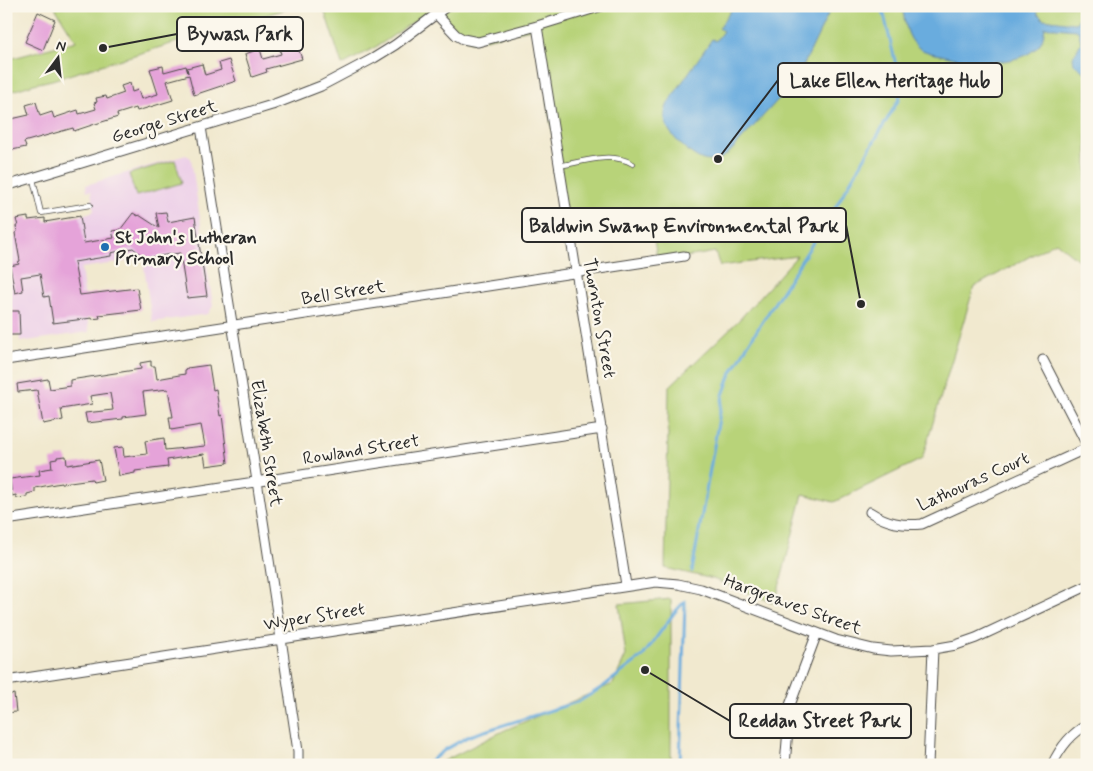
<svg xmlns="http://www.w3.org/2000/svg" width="1093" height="771" viewBox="0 0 1093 771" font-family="Mynerve,sans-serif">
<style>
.built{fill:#edd0e8}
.green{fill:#b8d379;stroke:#727f52}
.water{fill:#69acde;stroke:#4a6c84}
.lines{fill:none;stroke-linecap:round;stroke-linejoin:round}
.stream{stroke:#69acde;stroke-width:3}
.building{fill:#e5a3d9}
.service-casing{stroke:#494844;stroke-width:6}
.minor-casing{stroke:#494844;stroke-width:11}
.service{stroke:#fff;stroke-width:4.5}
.minor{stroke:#fff;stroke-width:9}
.poi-dot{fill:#1f6fb2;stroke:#fbf7ec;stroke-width:2}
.labels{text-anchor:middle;stroke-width:4.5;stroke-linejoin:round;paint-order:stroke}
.street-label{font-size:18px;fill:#2b2b2b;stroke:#fbf7ec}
.poi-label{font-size:18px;font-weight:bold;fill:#2b2b2b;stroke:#fbf7ec;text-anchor:start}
.leader{fill:none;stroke:#2b2b2b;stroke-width:2}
.callout-dot{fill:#2b2b2b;stroke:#fbf7ec;stroke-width:2}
.callout{fill:#fbf7ec;stroke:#2b2b2b;stroke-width:2}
.callout-label{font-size:19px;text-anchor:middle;font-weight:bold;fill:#2b2b2b}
</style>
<rect width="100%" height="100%" fill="#fbf7ec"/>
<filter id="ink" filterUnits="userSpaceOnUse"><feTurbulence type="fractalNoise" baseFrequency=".02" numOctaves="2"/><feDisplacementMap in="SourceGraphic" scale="10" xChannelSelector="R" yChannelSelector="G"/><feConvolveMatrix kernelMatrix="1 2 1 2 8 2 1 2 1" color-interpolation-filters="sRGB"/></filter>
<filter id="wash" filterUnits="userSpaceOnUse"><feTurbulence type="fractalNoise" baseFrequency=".0096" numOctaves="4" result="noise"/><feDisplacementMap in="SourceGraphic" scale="20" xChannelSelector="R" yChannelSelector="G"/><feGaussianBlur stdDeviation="1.12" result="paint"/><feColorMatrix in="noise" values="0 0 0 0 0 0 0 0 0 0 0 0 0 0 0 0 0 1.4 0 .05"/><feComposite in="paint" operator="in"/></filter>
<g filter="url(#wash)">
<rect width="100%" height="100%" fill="#f1e9cf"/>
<path class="built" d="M186 155 191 158 213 306 208 314 152 322 143 259 81 268 89 332 20 342 19 311 6 309V244H8L16 236V226H18L16 219 28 217 29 224 35 219 45 218V221L79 216 94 211 91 191H87L86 185Z"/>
<path class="green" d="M54 6H296L52 80 34 84 6 93V60L76 41Z
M323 6H436L381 44 342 65Z
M449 6H1087V267L1056 242 974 287 922 459 834 502 803 494 775 603 713 579 665 568 669 387 739 320 797 256 720 266 715 252 658 262 649 213 567 225 536 28 471 42 437 17Z
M175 160 182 183 136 196 129 174Z
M671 599V765H436L505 730 613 684 626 655 619 604Z"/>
<path class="water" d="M734 6H832L797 79 731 151C725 156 719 161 710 161 701 161 693 155 686 149 671 136 657 120 670 100L712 39 716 41 723 31 719 28Z
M902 6H1037L1038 14 1043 19 1074 23 1077 22 1080 13 1087 7V74L1074 64 1073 57 1081 43 1079 32 1076 30 1045 27C1044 33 1043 40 1039 45 1019 69 967 62 941 55 934 54 925 52 919 48 906 38 905 21 902 6Z"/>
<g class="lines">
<path class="stream" d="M692 571 723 395 730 376 747 346 835 208 899 99 900 82 882 6
M425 765 446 749 469 736 580 701 604 686 643 656 674 613 685 601
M680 765 685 602"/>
</g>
<g id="blocks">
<path class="building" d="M38 12 55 20 43 50 25 42Z
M296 42 302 59 266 69 267 72 252 77 245 54 260 49 263 59 281 54 279 47Z
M229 60 236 81 194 95 189 75 167 81 173 100 137 111 136 108 117 114 118 117 89 126 74 131 73 128 27 141 24 142 26 147 12 150 6 129 9 128 7 120 29 115 26 105 36 102 40 116 52 112 54 118 78 110 79 114 96 109 94 103 97 102 96 98 106 96 107 99 124 93 121 86 130 83 132 92 138 90 141 99 158 94 150 69 163 66 164 72 186 66 188 73 187 68 202 64 205 75 221 70 219 63Z
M166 212 168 222 195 217 207 296 187 298 180 253 145 258 133 248 111 253V256L74 262 80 295 137 288 141 310 99 315 100 318 92 319V318L53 323 49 296 44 297 40 274 21 277 23 291 15 293 10 266 19 264 18 262 20 261 15 233 17 232 16 226H18L16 219 28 217V220L45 218V222L80 216 84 243 114 238 112 231 120 230 133 213 138 216 139 215 159 228 156 213Z
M9 311H19L20 335H6V318H9Z
M151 361V366H155L157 379 185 374V370L187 369V368L209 365 213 390 216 389 220 416 222 415 228 463 206 466 204 454 167 460 168 467 135 471V473L119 476 114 448 123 447 124 457 147 454 145 441 164 438 165 450 205 446 201 425 171 430 169 417H173L168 389 143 392 146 414 123 417V419L87 423 85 413 113 410 110 393 90 396 92 404 61 409 63 420 43 424 37 390 18 392 17 384 48 379 50 389 70 386V380L141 369 140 363Z
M66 456 67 465 99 460 103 480 93 482 92 479 55 484 35 488V492L27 494V497L16 498V495L12 496 10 479 40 475 39 470 52 468 51 460 57 459V457Z
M14 694 16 712 6 713V696Z"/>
</g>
</g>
<g filter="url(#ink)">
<use href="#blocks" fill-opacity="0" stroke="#494844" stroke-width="1"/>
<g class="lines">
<defs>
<path id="service" d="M559 166C582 162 611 151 633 164
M33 179 41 213 90 205"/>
<path id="minor" d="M437 15 456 35 463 39 478 42 537 26 602 6
M537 26 626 585
M201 127 257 481 298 751V765
M6 186 272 105 321 86 374 58 395 45 447 6
M6 360 684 256
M1043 360 1087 445
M870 512C887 523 902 526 922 524L1087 448
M6 520 602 429
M6 681 656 582 678 584 701 589 836 640 873 649 891 651 933 649 956 645 976 638 1087 586
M785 765 790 705 817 633
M928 765 933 649
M1052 765C1060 748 1070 734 1087 725"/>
</defs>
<use href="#service" class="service-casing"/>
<use href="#minor" class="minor-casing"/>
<use href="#service" class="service"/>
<use href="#minor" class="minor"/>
</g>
</g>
<circle class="poi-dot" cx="105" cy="247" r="5"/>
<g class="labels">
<g class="street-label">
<text transform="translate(164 121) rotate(-17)" y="6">George Street</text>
<text transform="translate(343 292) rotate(-9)" y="6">Bell Street</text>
<text transform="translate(600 318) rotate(80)" y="6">Thornton Street</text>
<text transform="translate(267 443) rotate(81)" y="6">Elizabeth Street</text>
<text transform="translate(361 449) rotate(-9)" y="6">Rowland Street</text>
<text transform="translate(973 481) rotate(-24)" y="6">Lathouras Court</text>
<text transform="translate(793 604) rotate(20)" y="6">Hargreaves Street</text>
<text transform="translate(314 616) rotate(-9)" y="6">Wyper Street</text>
</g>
<g class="poi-label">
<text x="115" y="243">St John's Lutheran<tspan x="115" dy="21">Primary School</tspan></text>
</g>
</g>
<path class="leader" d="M103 48L177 34M718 159L778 80M861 304L846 225M645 670L730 721"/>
<g class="callout-dot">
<circle cx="103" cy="48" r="5"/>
<circle cx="718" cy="159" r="5"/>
<circle cx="861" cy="304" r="5"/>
<circle cx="645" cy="670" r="5"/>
</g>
<g class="callout">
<rect x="177" y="17" width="126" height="34" rx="5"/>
<rect x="778" y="63" width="224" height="34" rx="5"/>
<rect x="522" y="208" width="324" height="34" rx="5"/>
<rect x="730" y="704" width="181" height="34" rx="5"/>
</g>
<g class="callout-label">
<text x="240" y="40">Bywash Park</text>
<text x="890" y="87">Lake Ellen Heritage Hub</text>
<text x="684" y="232">Baldwin Swamp Environmental Park</text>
<text x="820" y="727">Reddan Street Park</text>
</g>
<rect width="1093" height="771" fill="none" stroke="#fbf7ec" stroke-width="25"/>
<g transform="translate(58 58) rotate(15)" stroke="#fbf7ec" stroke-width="4" paint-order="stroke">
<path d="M0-4L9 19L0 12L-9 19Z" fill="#2b2b2b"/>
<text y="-8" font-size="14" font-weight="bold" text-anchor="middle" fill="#2b2b2b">N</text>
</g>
</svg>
